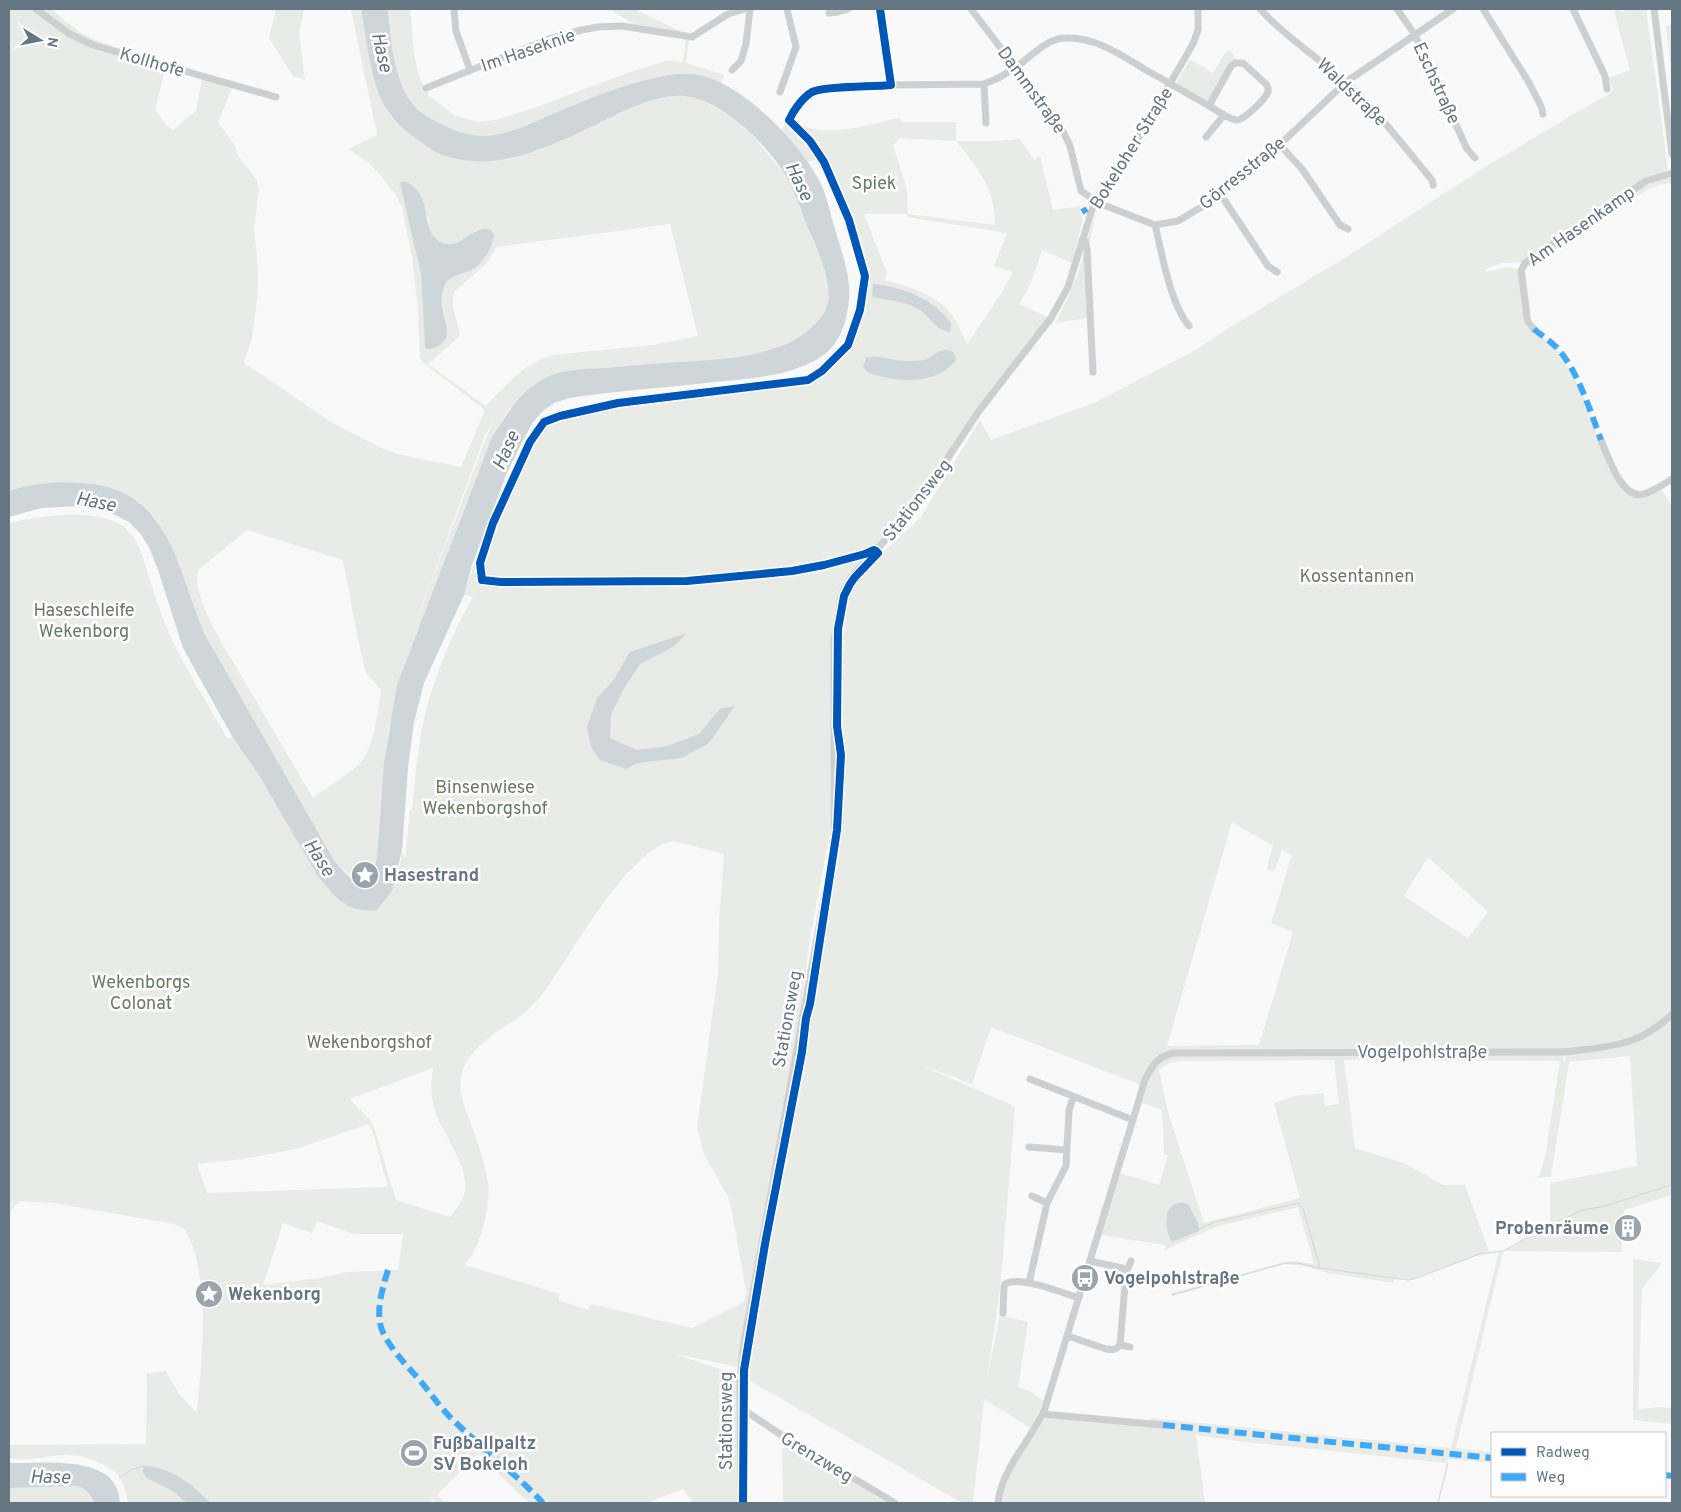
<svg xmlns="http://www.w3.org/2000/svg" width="1681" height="1512" viewBox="0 0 1681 1512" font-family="Overpass,sans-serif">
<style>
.green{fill:#e8ebe6;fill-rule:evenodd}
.water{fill:#ced6d9}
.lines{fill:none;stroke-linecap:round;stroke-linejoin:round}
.stream{stroke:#ced6d9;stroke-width:1}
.minor{stroke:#cecfd0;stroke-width:7}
.quiet{stroke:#3fa9f5;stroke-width:6;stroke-dasharray:12 6;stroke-linecap:butt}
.cycleway-casing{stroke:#fff;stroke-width:11}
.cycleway{stroke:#0057b8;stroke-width:8}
.labels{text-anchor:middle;stroke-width:5;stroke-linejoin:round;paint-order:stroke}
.street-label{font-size:18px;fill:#657683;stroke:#fff}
.park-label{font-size:18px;fill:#687a64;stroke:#fff}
.poi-label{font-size:18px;font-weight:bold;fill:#657683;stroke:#fff;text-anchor:start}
.water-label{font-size:19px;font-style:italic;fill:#60757c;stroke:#fff}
</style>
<rect width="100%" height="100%" fill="#f9f9f9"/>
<path class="green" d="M9 9H51L78 31 91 38 118 48 167 62 155 110 168 127 173 130 196 111 202 78 233 86 218 122 235 146 238 156 257 180 259 189 254 229 258 269V293L252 338 244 363 331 422 381 448 401 455 461 467 485 410 426 365 420 358 418 309 412 257 402 207 396 195 382 177 368 162 349 149 377 135 351 9H361L369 55 379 93 391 116 506 160 541 150 636 106 654 100 670 96H682L699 99 734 118 752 135 786 176 795 194 812 240 821 260 827 277 829 293 827 307 819 320 808 331 793 340 768 351 712 361 581 370 552 375 509 409 492 437 460 519 427 609 389 726 384 762 377 856 373 875 367 867 359 872 357 882 335 862 204 635C177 570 171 489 84 483 59 481 33 483 9 491ZM403 193C410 199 422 207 427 215 430 220 428 228 432 234 443 253 463 241 476 230L494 235C493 246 483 262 474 268 465 274 449 274 445 286 437 306 450 318 447 336L425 347 421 274ZM670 224 698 336 653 345 553 355C524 363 506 385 486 406L428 364 459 337C460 321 449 308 454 292L488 262 496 247ZM495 417 486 438 413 630 484 438ZM247 530 343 560 358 640 366 673 381 690C377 713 376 744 360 763 351 773 325 789 313 798L216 633C207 614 194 591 198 570Z
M276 9H304L299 34 305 80 293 76 269 38Z
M388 9H410C413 33 412 74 429 93L428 95 455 116 479 122 495 120 534 108 627 73 666 61 683 62 686 40H689L686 63 724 75 721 83C712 79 703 75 692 74 653 69 579 104 541 119 522 127 503 137 483 136 470 136 454 131 443 125 436 121 426 117 420 111 393 87 392 43 388 9Z
M608 9H634L688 35 639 27Z
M1620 9 1621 12 1630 9H1646L1668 170 1645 180 1524 262 1501 263 1485 269 1486 272 1508 267 1517 269 1528 325 1523 328 1530 327 1556 349 1572 373 1589 408 1598 439 1620 486 1624 491 1641 498 1662 490 1672 506V1009L1653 1028 1637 1037 1568 1049 1164 1054 1141 1085 991 1027 972 1084 918 1064 1014 1106 1015 1108 1000 1289 987 1378 1000 1315 1028 1322 1018 1387 1030 1391 1044 1401 1030 1428 984 1399 973 1503H962L745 1378 801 1078 835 871 839 833V641L843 610 852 585 871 564 921 517 980 420 991 440 1094 403 1194 351 1237 323 1356 251 1480 170 1601 98 1603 99 1613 90 1609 78 1630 70 1614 11ZM1232 822 1273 846 1267 867 1268 870 1272 871 1275 870 1282 850 1292 855 1271 923 1293 932 1259 1045 1167 1046ZM1428 857 1488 912 1468 938 1404 896Z
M1672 24V78L1666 26Z
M1227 50 1230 51 1237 60 1208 102 1176 84 1190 59 1213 73Z
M790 117C816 143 869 124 900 118L901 122H956V141H996L1020 139 1034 160 1040 156 1053 210 1080 206 1081 216 1083 219 1072 263 1042 250 1031 283 1019 304 1048 317 913 506 872 550 824 564 865 555V558C860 563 853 569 849 575 836 593 833 618 831 639L830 832 810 939 800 1015 737 1367 672 1353 738 1375V1503H693L683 1489 647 1503H529L478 1454 437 1495 445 1503H437L433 1499 428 1503H128C127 1495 124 1485 120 1478 112 1465 80 1453 62 1455 45 1456 26 1462 9 1458V1445L146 1444 147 1373 166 1371 178 1393 197 1413C201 1362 209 1304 195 1254 193 1245 188 1237 185 1229L174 1224 54 1203 19 1201 9 1214V523C39 516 94 508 121 525 139 537 143 558 149 577 157 603 166 629 178 652 193 681 211 709 227 738H233L257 772 317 875 339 899 398 872 403 850 405 859 410 809H412C414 788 416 768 419 748 426 695 447 643 473 597L464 595 486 527 530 442 544 422 560 416 618 403 705 393 800 385 827 368 848 345 860 310 865 276 849 220 830 174H824L815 160 808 162 781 129 789 121ZM901 138 956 141C978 168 995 188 995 225L908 214 907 190 893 145ZM864 214H907V217L1007 233 994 266 1013 272 1002 292 967 344C962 336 960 326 955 319 940 295 910 287 885 280L887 273ZM674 841 724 854 719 921 718 973 697 1128 704 1154 728 1197 732 1212 746 1292 744 1302 692 1328 591 1304 588 1310 558 1300 560 1294 465 1265C468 1260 473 1254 475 1249 483 1233 491 1200 488 1183 485 1162 477 1141 470 1121 465 1108 458 1091 461 1077 466 1047 501 1031 523 1014 530 1008 538 1000 544 992 570 956 630 846 674 841ZM433 1068C431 1084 430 1099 436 1114 445 1137 473 1172 463 1198 460 1205 455 1211 450 1217L396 1200 374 1127 370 1120 350 1099ZM369 1124 373 1133 388 1187 207 1193 197 1164 242 1159 296 1149ZM317 1221 354 1234H403L398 1270 347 1272 321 1278 263 1285 283 1223 312 1233Z
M1663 178H1672V183L1659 185 1647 190 1529 266 1525 270 1531 314 1528 316 1523 269 1527 264 1646 183Z
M1097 210 1088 249V318L1055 323 1066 302 1078 274 1086 243Z
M1672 1016V1195L1624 1210 1621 1252 1503 1251 1456 1448 1492 1452V1463L1449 1459 1446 1463 1245 1442 1196 1435 1205 1503H1000L1006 1480 1044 1418 1051 1415 1150 1423V1418L1451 1448 1499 1251H1503L1550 1225V1183L1637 1166 1630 1056 1569 1062 1551 1177 1533 1178 1539 1176 1545 1157 1560 1061 1344 1060 1355 1148 1404 1163 1443 1185H1465L1489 1252 1480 1254 1414 1279 1394 1278 1393 1283 1328 1273 1305 1266 1285 1264 1172 1296V1293L1285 1262 1293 1261 1314 1264 1298 1207 1215 1227 1165 1250V1245L1101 1235 1120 1173 1159 1185 1168 1155 1164 1154 1162 1110 1142 1103 1153 1069 1164 1056 1563 1053V1061L1565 1062 1566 1054 1621 1047ZM1334 1060 1339 1104 1325 1106 1323 1093 1295 1096 1274 1103 1300 1198 1204 1223 1168 1112 1159 1070 1168 1063 1181 1061ZM1182 1202 1189 1205 1198 1223 1199 1231 1168 1212 1175 1204Z
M1633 1259 1662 1263 1642 1289 1638 1409 1661 1407 1672 1408V1424L1633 1420Z
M787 1443 887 1503H783L782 1450Z
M67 1485C81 1486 89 1489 94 1503H9V1488Z"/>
<path class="water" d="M361 9H388C391 41 394 92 422 113 427 117 434 120 439 123 452 130 468 136 483 136 504 136 523 127 541 119 579 103 652 70 692 74 738 78 800 142 820 182 827 196 830 212 834 226 845 264 856 286 844 325 839 341 830 352 816 360 783 378 742 379 706 383 661 388 615 391 569 398L554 403 543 411 533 422 523 440 507 473 472 565 464 595 424 683 414 722 408 768 402 850 392 891 377 910C347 914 334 896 317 875L257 772 233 738 183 648 158 570 150 549 140 533 129 522 109 512 79 506 41 508 9 517V491C33 483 59 481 84 483 171 489 177 571 205 635L335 862C343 870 354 885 366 884L373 875 377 856 384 762 397 685 492 437C507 413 523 387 552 375 568 369 589 369 606 368 631 366 656 363 682 362 728 359 799 356 825 311 838 287 813 242 804 218 799 204 794 191 787 178 768 145 722 99 683 96 653 94 617 115 591 127 541 150 495 174 440 154 432 151 424 144 417 139 400 127 387 114 379 94 369 68 366 37 361 9Z
M404 181C435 193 419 232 441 242 460 252 472 223 491 230L494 235C493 246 484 261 475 268 466 274 450 274 445 285 443 290 441 298 442 304 442 316 454 333 442 343 438 347 433 349 428 349L425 347 421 274 400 183Z
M873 284C899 287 925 295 944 315 946 317 950 321 951 324 951 327 950 329 950 332 935 330 931 317 918 309 904 301 888 300 872 297Z
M946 350 952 351 955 355 956 360C935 387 894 382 867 372L863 366 866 358C880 354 894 362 909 361 914 361 920 361 925 360 934 357 934 351 946 350Z
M687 633 673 647 640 664 622 692 611 715 610 738 637 750 668 746 699 734 720 709 735 706 708 744 681 758 637 763 626 769 600 760 591 747 587 727 597 698 613 681 630 652Z
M1182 1202 1189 1205 1198 1223 1199 1231 1172 1242C1166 1234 1164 1214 1171 1207 1174 1203 1178 1203 1182 1202Z
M9 1463C43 1464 119 1453 120 1503H94C90 1493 87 1489 76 1486L9 1488Z
M143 1466C172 1467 191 1484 211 1503H187L171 1490 147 1478 143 1472Z"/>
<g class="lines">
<path class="stream" d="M1199 1229 1215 1222 1298 1203 1303 1208 1320 1268 1408 1280 1414 1279 1480 1254 1503 1251 1550 1225 1583 1210 1605 1206 1671 1185
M1172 1295 1285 1263H1297L1319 1268
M119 1478 131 1470 144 1466
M1438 1503 1448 1463"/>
<path class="minor" d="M36 9 68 33 93 45 276 97
M454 9 456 31 470 70
M880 9 891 85
M971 9 1061 127 1070 146 1081 191 1101 204 1155 225 1178 221 1221 195 1255 168 1346 82 1453 9
M1260 9C1285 37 1318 57 1345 82 1378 111 1404 147 1432 180L1433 185
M1397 9 1415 35 1467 149 1475 158
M1483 9 1528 81 1541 106 1543 114
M1573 9 1605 76 1607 89
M1654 9 1672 154
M829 13 838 12 848 9
M732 70 741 61 746 44 750 9
M984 84 986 123
M426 88 549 39 582 30 598 27 622 26 692 37 728 14 745 9
M780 92 796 47 787 9
M811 93 823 90 891 85 984 84C999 79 1012 71 1024 61 1037 51 1049 38 1066 38 1096 37 1121 55 1146 70 1166 81 1186 93 1206 104 1215 109 1226 118 1236 120 1242 122 1268 97 1268 91 1269 89 1267 86 1266 84L1243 63H1235L1231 66 1209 106
M1206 137 1224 115
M1280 145 1302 169 1340 225 1348 229
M1221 195 1268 266 1277 272
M1155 225C1162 254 1170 303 1189 326
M1082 240 1085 241 1087 249 1093 372
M1534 329 1528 322 1527 317 1521 271 1525 263 1646 181 1672 173
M1601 440C1608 456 1622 501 1644 494 1654 491 1664 484 1672 479
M1030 1079 1133 1120
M1029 1147 1067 1150
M1032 1196 1047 1203
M1126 1273 1131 1261
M1029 1283 1047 1203 1066 1166 1069 1111 1073 1097
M1003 1313 1004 1287 1005 1284C1020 1275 1062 1293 1079 1298
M1068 1336 1106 1349C1113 1350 1116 1350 1120 1345L1126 1273 1122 1268 1090 1261
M1120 1345 1130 1347
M741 1410 747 1412 789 1440 895 1503
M1043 1414 1163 1425
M741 1503 740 1377 743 1348 830 866 834 833V639L841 596 852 576 914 509 979 411 1051 318 1068 287 1095 200 1136 142 1193 44 1198 30V9
M998 1503C1002 1467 1031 1441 1045 1408L1145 1080C1152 1066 1157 1057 1173 1053L1565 1052C1609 1046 1639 1047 1672 1014"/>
<path class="quiet" d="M1083 208 1086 213
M1534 329C1542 336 1552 342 1558 349 1578 371 1591 413 1601 440
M388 1270C383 1286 377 1306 380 1323 382 1339 405 1364 416 1376 428 1389 438 1405 450 1417 480 1447 514 1472 543 1503
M1163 1425 1492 1458
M1665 1475 1672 1476"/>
<defs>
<path id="cycleway" d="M876 551 874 550 865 554 824 565 792 571 687 581 501 582 482 580 480 563 493 523 530 442 544 422 560 416 618 403 808 380 822 371 848 345 860 310 865 276 849 220 824 162 810 141 789 120C793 111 803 97 812 92 825 86 874 87 891 85L880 9
M743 1503 744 1370 765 1244 802 1052 806 1018 810 1004 837 830 841 755 837 726 838 629 844 596 850 584 855 577 878 553 876 551"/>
</defs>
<use href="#cycleway" class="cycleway-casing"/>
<use href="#cycleway" class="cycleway"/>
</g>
<defs>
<symbol id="sight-disc" viewBox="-11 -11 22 22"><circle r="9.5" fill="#99a4ac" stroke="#fff"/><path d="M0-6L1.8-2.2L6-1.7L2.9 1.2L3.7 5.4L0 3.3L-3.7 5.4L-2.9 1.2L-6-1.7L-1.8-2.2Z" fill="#fff"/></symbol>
<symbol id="building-disc" viewBox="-11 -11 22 22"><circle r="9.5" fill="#99a4ac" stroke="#fff"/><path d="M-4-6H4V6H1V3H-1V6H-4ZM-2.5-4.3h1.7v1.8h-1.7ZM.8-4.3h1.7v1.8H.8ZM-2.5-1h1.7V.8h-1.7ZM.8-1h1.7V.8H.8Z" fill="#fff"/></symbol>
<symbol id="bus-disc" viewBox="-11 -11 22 22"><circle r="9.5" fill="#99a4ac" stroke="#fff"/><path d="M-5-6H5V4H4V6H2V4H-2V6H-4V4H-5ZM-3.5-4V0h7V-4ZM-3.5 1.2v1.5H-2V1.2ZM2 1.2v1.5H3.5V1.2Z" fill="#fff"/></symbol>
<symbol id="stadium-disc" viewBox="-11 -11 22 22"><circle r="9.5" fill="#99a4ac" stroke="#fff"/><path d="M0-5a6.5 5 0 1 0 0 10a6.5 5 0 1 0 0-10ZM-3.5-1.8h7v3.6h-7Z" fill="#fff"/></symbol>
</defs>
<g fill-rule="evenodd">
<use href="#sight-disc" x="349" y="859" width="32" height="32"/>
<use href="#building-disc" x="1612" y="1212" width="32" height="32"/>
<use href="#bus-disc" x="1069" y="1262" width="32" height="32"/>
<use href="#sight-disc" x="193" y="1278" width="32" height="32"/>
<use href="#stadium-disc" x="398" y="1437" width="32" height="32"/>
</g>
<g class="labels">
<g class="street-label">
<text transform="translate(528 50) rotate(-19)" y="6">Im Haseknie</text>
<text transform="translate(152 62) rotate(16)" y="6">Kollhofe</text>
<text transform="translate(1437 83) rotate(65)" y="6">Eschstraße</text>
<text transform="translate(1032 90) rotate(54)" y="6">Dammstraße</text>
<text transform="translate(1352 92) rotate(44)" y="6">Waldstraße</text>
<text transform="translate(1131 148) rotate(-58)" y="6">Bokeloher Straße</text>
<text transform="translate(1242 173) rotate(-39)" y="6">Görresstraße</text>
<text transform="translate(1581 226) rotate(-35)" y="6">Am Hasenkamp</text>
<text transform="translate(917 500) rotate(-52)" y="6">Stationsweg</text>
<text transform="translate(787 1019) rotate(-80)" y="6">Stationsweg</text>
<text x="1422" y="1058">Vogelpohlstraße</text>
<text transform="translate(726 1421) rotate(-90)" y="6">Stationsweg</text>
<text transform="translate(817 1457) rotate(31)" y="6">Grenzweg</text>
</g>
<g class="park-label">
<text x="874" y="189">Spiek</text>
<text x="1357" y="582">Kossentannen</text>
<text x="84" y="616">Haseschleife<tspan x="84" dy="21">Wekenborg</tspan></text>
<text x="485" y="793">Binsenwiese<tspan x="485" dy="21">Wekenborgshof</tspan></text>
<text x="141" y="988">Wekenborgs<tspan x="141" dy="21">Colonat</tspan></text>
<text x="369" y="1048">Wekenborgshof</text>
</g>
<g class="poi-label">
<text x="384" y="881">Hasestrand</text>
<text x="1609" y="1234" text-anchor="end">Probenräume</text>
<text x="1104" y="1284">Vogelpohlstraße</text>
<text x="228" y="1300">Wekenborg</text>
<text x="433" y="1449">Fußballpaltz<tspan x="433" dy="21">SV Bokeloh</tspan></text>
</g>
<g class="water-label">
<text transform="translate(383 52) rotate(77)" y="7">Hase</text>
<text transform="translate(800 181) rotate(64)" y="7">Hase</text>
<text transform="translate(505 450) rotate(-66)" y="7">Hase</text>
<text transform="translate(96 501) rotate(11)" y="7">Hase</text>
<text transform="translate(320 857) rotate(57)" y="7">Hase</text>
<text transform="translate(50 1476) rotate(1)" y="7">Hase</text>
</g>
</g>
<rect width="1681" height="1512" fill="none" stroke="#657683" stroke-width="20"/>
<rect x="1491" y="1432" width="175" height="65" fill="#ffffff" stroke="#c1c8cd"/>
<rect x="1501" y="1448" width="25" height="8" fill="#0057b8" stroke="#c1c8cd"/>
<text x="1536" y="1457" font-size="15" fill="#657683">Radweg</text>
<rect x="1501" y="1473" width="25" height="8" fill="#3fa9f5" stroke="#c1c8cd"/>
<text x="1536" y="1482" font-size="15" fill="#657683">Weg</text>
<g transform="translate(40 40) rotate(100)" stroke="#ffffff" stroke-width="4" paint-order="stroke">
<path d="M0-4L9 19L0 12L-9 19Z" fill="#657683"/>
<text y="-8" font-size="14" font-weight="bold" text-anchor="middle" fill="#657683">N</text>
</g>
</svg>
